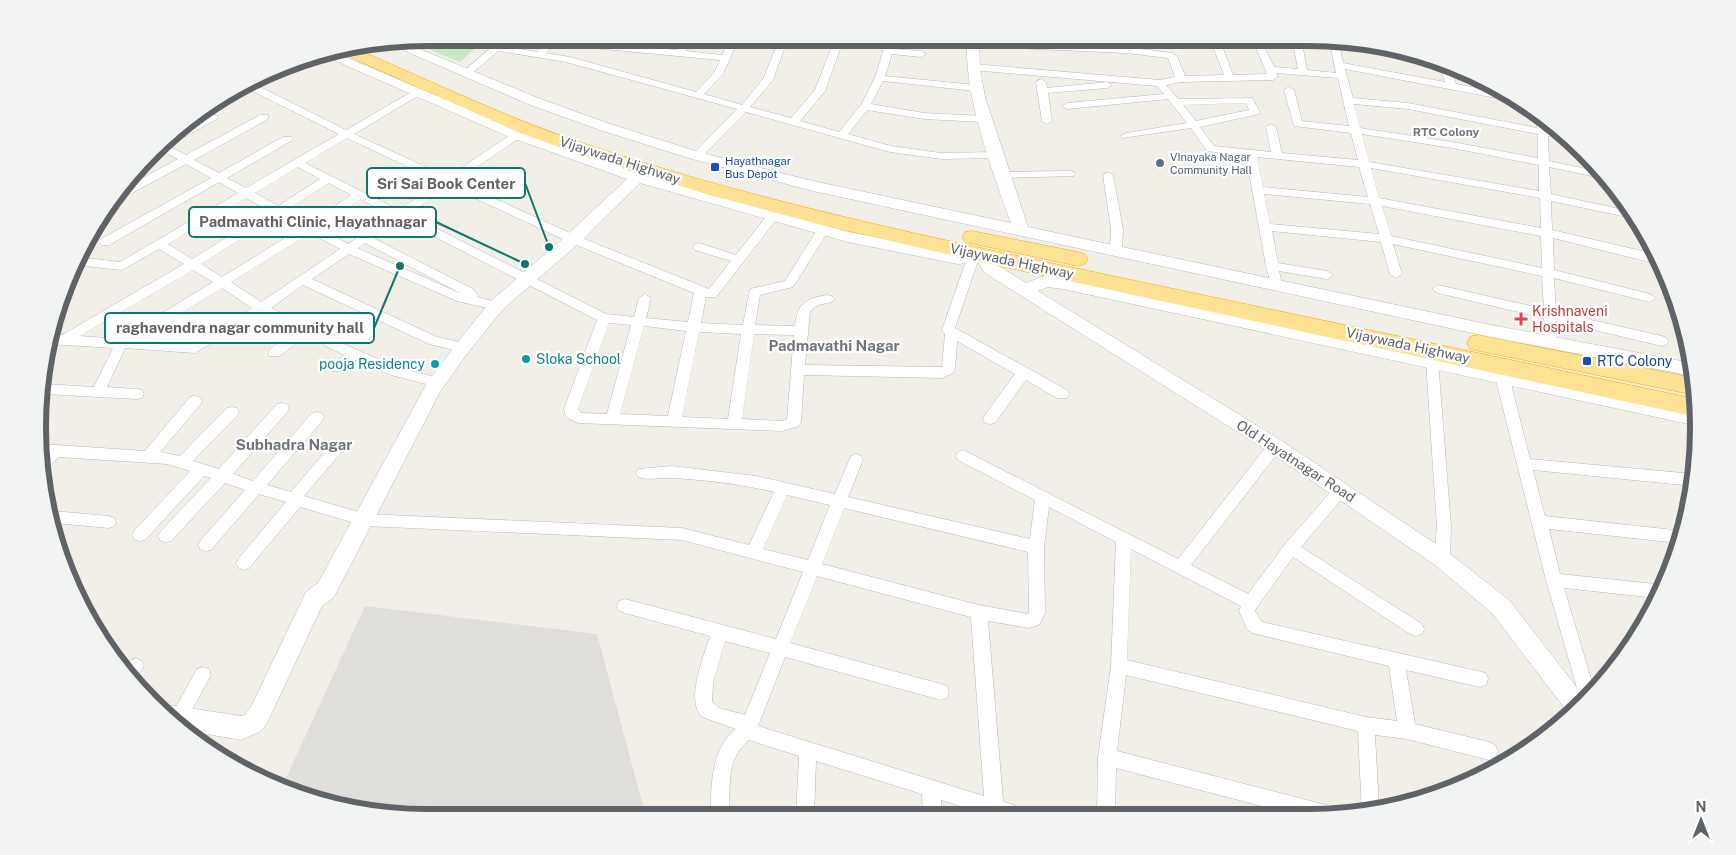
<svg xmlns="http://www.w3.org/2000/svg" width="1736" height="855" viewBox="0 0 1736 855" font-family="'Public Sans',sans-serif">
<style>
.industrial{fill:#e0deda}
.green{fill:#c5e8c5}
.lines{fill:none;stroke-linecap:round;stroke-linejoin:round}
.street-casing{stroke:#b5b8bc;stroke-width:1}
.secondary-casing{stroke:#b6babf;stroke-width:1}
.highway-casing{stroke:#f9ab00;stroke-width:1}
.street{fill:#fff;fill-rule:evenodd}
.secondary{fill:#fff;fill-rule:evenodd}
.highway{fill:#fde293;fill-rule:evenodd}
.service-dot{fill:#5c6f8a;stroke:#fff;stroke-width:2}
.transit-dot{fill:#1a4fb4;stroke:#fff;stroke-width:2}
.health-dot{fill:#e0444e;stroke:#fff;stroke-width:2}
.culture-dot{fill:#0f9aa8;stroke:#fff;stroke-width:2}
.labels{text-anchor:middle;stroke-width:4.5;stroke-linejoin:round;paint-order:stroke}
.far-service-label{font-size:11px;fill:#4e5e75;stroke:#fff;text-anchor:start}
.far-transit-label{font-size:11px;fill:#164399;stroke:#fff;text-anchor:start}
.far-neighbourhood-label{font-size:12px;font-weight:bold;fill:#70757a;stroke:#fff}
.street-label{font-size:14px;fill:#5f6368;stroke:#fff}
.health-label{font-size:14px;fill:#be3a42;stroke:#fff;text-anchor:start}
.culture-label{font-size:14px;fill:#0d838f;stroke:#fff;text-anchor:start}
.transit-label{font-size:14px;fill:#164399;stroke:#fff;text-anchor:start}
.neighbourhood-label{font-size:15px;font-weight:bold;fill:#70757a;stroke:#fff}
.rim{fill:none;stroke:#5f6368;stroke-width:6}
.leader{fill:none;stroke:#0f766e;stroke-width:2}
.callout-dot{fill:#0f766e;stroke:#fff;stroke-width:2}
.callout{fill:#fff;stroke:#0f766e;stroke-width:2}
.callout-label{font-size:15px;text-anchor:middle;font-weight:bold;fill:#5f6368}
</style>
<rect width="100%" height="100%" fill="#f1efe8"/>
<path class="industrial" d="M365 606 597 634 646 817H427L351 810 281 789Z"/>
<path class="green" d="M428 38H487L460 62 408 41Z"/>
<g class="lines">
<defs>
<path id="street" d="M502 38H512L503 46 537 52 551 38H560L546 53 570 57 696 92 714 73 720 60 593 48 588 45 594 38H602L599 43 677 50 684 38H692L686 51 722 55 731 38H739L723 74 704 94 742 105 763 79 780 38H788L773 80 750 107 791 118 815 90 835 38H844L825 91 800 121 839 132 861 105 875 78 887 38H896L893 49 921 51 926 54 921 57 892 54 885 76 975 85 980 88 975 91 883 81 871 104 924 113 984 116 989 119 984 122 924 119 867 110 848 134 891 146 941 153 996 152 1001 155 996 158 941 159 890 152 746 112 701 158H693L692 156 693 154 737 109 566 62 498 51 470 75H464V71Z
M1164 38H1219L1233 75 1267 74 1252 38H1260L1274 67 1298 69 1292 38H1301L1307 70 1336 73 1329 39 1338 40V44L1395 48 1413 53 1409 55 1340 49 1343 63 1445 82 1438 61 1448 64 1456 84 1509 94 1521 101 1517 102 1345 69 1353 98 1408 103 1537 128V117L1539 115 1547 121 1548 130 1561 133 1569 140 1548 136 1549 161 1601 172 1606 179 1549 167 1551 194 1633 212 1637 219 1551 201 1552 230 1655 254 1661 265 1553 238 1554 270 1650 294 1656 298 1650 302 1554 278 1556 312 1662 336 1667 338 1668 341 1667 344 1662 346 1556 321 1557 342 1556 345H1546L1545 342 1544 318 1438 293 1432 289 1438 285 1544 309 1542 276 1393 244 1402 274 1396 278 1390 274 1381 242 1272 231 1278 263 1327 271 1333 275 1327 279 1279 271 1282 284 1280 287H1272L1266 266 1246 156 1207 151 1191 128 1122 138 1121 136 1126 133 1187 123 1168 99 1067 109 1062 106 1067 103 1164 94 1157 86 973 70 968 67 973 64 1160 80 1175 77 1168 58 1126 53 969 46 967 44 972 41 1126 47 1172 53 1177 56 1185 76 1224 75 1212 44 1169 41ZM1276 73 1338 78 1349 126 1302 121 1294 90 1289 87 1284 90 1294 126 1351 133 1358 160 1282 153 1276 127 1271 124 1266 127 1271 152 1214 146 1200 127 1259 114 1260 112 1252 98 1178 99 1166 85 1181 82 1273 80 1278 77ZM1246 103 1249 110 1196 121 1183 105ZM1354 104 1408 109 1538 134V158L1452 142 1360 128ZM1362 134 1452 148 1539 165V191L1369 162ZM1257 157 1359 167 1368 197 1263 187ZM1371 168 1540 198 1541 228 1379 198ZM1264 194 1370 204 1379 234 1270 224ZM1382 206 1541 236 1542 268 1391 236Z
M1041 79 1046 82 1047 88 1107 82 1112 85 1107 88 1048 93 1052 121 1047 124 1042 121 1036 82Z
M254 84 346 130 415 90H421V94L354 134 448 177 513 133H521L522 135 521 137 456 181 577 236 709 289 731 261 695 250 693 247 695 244 699 243 736 255 768 214H776L778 217 776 220 716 297H706L701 323 743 325 750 289 785 281 819 227H827L829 230 793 287 760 295 755 325 795 326C797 311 800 301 817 297 822 296 827 294 832 296L834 299 832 302 818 305 810 311 805 365 942 367 945 334 942 330 967 258 969 255H977L979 258 955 328 1067 390 1069 394 1067 398H1057L1026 380 995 423 990 424 985 423 983 419 985 415 1015 374 957 341 955 370 953 373 942 378 804 375 801 422 799 426 782 431 578 423 566 417 564 409 597 320 400 219 373 238 473 289 478 295 477 297 500 303 502 306 500 309 496 310 457 301 349 254 312 279 437 337 468 344 469 347 468 350 463 352 429 344 303 285 271 308 346 345 399 368 443 379 445 382 443 385 438 387 391 375 356 360 342 371H332L330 368 344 355 306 336 279 356H269L268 353 269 350 295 331 261 313 195 353 125 348 107 387 137 389 142 390 144 394 142 398 137 399 44 394V384L94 387 113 348 49 344 47 343 50 335H62L184 264 159 249 122 270 75 265 78 257 120 262 238 193 219 182 109 245H101L99 242 101 239 211 178 186 164 119 200 113 201 124 188 178 159 160 150 165 144 186 155 260 115H268V119L194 160 219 173 283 137H291L292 139 291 141 227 178 246 188 339 134 246 88ZM347 138 440 182 399 210 305 163ZM298 167 320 179 278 206 255 193ZM329 183 351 195 310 223 286 210ZM449 186 569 242 694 293 688 322 646 318 651 298 645 294 639 298 634 317 606 314 408 214ZM246 198 270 211 192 259 168 244ZM360 199 391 215 348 244 318 228ZM278 215 301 228 222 277 201 264ZM310 233 340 249 261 302 231 282ZM365 243 462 294 357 248ZM193 270 213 282 120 339 80 336ZM222 288 252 308 193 343 137 340ZM609 323 631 325 607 414 581 413 578 409ZM644 326 686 331 668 416 620 414ZM699 332 741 334 728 419 682 417ZM754 334 794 335 787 419 782 421 742 419Z
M213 114 218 117 217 119 173 143H166L176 133Z
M1070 171 1074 172 1075 174 1074 176 1001 178 996 175 1001 172Z
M1108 172 1113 175 1123 229 1122 251 1116 255 1110 251 1111 229 1103 175Z
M1432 356 1437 358 1438 361 1451 527 1450 559 1447 564 1442 566 1437 564 1434 559 1437 527 1426 361 1427 358Z
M1502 371 1507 373 1509 376 1530 459 1694 474 1693 486 1533 470 1545 516 1683 531 1679 543 1549 529 1560 574 1664 585 1657 598 1564 588 1594 689 1581 702 1546 580 1495 376 1497 373Z
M195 396 200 397 202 401 200 405 160 452 180 456 227 408 232 407 237 408 239 412 237 416 193 461 219 469 277 404 282 403 287 404 289 408 287 412 233 474 253 481 312 413 317 412 322 413 324 417 322 421 267 485 291 492 329 447 334 445 339 447 341 451 339 455 304 496 365 514 682 528 749 545 774 492C741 484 706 480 673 478 661 477 649 481 638 477L636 473 638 469 672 466 756 476 835 494 851 456 856 454 861 456 863 460 848 497 1030 539 1035 500 958 460 956 456 958 452 963 450 1178 559 1270 442 1275 440 1280 442 1282 446 1280 450 1191 565 1248 594 1286 543 1336 486 1341 484 1346 486 1348 490 1346 494 1301 547 1422 624 1424 629 1422 634 1416 636 1410 634 1293 557 1257 607 1255 611 1262 622 1486 673 1488 679 1486 685 1480 687 1406 670 1415 724 1489 742 1495 745 1498 751 1495 757 1489 760 1407 739 1375 735 1379 809 1362 814 1358 731 1126 675 1117 751 1326 805 1332 808 1335 814H1292L1116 768 1115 815H1097L1098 757 1111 666 1116 542 1049 507 1044 547 1045 613 1039 625 1029 628 988 621 1003 801 1023 809 1026 815H989L941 800V816H923L922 794 816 761 814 816H796L799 756 749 740C724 761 731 788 729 816H711C711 786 710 750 736 729L702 717C685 701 704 656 710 636L625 613 619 611 617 606 619 601 625 599 776 639 803 572 682 540 365 526 300 507 249 568 244 570 239 568 236 563 239 558 286 502 259 494 211 550 206 551 201 550 198 545 201 540 245 490 225 483 171 541 166 542 161 541 158 536 161 531 211 478 204 476 145 540 140 541 135 540 132 535 135 530 190 471 167 464 58 457 46 472 41 474 42 444 145 451 190 397ZM787 495 830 505 808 560 763 549ZM844 508 1028 552 1029 612 1028 614 979 605 822 564ZM1131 549 1241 606 1239 611 1247 629 1252 633 1389 666 1397 721 1366 717 1127 660ZM817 576 971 617 984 796 758 726 785 657 941 700 947 698 949 692 947 686 941 684 790 643ZM725 641 770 653 745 715 719 708 712 702 713 683Z
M53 511 109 516 114 518 116 522 114 526 109 528 54 523 51 512Z
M71 569 76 571 79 576 76 581 72 582 69 570Z
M136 658 142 661 144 666 135 680 126 667 130 661Z
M203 667 209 669 211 675 182 728 170 718 197 669Z"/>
<path id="secondary" d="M967 38H979L980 68 985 97 1028 227 1491 325 1692 363 1693 376 1491 337 813 191 692 159 600 130 528 104 389 44 403 42 538 98 610 124 702 153 813 181 1011 223C991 168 964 96 967 38Z
M336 53 522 132 642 175 849 232 958 254 981 250 987 251 997 265 1026 283 1047 275 1063 277 1697 412 1698 426 1063 289 1048 287 1038 291 1282 441 1449 553 1509 600 1585 698 1569 714 1493 614 1435 565 1268 451 985 273 978 262 958 264 848 242 640 183 579 243 502 310 466 355 440 392 334 597 322 606 267 723 261 731 241 740 184 730 160 708 168 705 241 716 245 715 251 707 306 592 318 583 427 383 454 347 490 302 567 235 627 179 512 138 322 55Z"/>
<path id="highway" d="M356 49C433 82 509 119 588 145 763 203 942 240 1122 278 1313 318 1505 359 1696 399L1697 417 981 262 818 224 706 194 576 153 520 133 339 52Z
M972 231 1078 252 1085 254 1088 259 1085 264 1078 266 965 242 962 237 965 232Z
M1478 335 1694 378 1695 395 1470 349 1467 343 1470 337Z"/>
</defs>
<use href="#street" class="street-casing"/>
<use href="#secondary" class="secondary-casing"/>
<use href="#highway" class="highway-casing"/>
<use href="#street" class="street"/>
<use href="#secondary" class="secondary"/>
<use href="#highway" class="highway"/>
</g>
<circle class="service-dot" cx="1160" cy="163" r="5"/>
<g class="transit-dot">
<rect x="710" y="162" width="10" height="10" rx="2.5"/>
<rect x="1582" y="356" width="10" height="10" rx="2.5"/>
</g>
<path class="health-dot" d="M1518.5 311.5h5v5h5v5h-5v5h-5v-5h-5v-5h5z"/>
<g class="culture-dot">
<circle cx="526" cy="359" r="5"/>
<circle cx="435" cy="364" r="5"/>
</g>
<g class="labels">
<g class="far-service-label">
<text x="1170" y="161">VInayaka Nagar<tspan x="1170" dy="13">Community Hall</tspan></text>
</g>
<g class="far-transit-label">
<text x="725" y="165">Hayathnagar<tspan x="725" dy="13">Bus Depot</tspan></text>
</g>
<g class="far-neighbourhood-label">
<text x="1446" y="136">RTC Colony</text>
</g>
<g class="street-label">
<text transform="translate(620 160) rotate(18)" y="5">Vijaywada Highway</text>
<text transform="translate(1012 261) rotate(12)" y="5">Vijaywada Highway</text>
<text transform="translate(1408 345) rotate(12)" y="5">Vijaywada Highway</text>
<text transform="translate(1296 461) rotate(33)" y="5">Old Hayatnagar Road</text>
</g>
<g class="health-label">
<text x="1532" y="316">Krishnaveni<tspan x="1532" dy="16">Hospitals</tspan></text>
</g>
<g class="culture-label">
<text x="536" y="364">Sloka School</text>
<text x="425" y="369" text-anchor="end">pooja Residency</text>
</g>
<g class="transit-label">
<text x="1597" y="366">RTC Colony</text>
</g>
<g class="neighbourhood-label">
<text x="834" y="351">Padmavathi Nagar</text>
<text x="294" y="450">Subhadra Nagar</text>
</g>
</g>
<path d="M0 0H1736V855H0ZM427 46H1309A381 381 0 0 1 1690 427V428A381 381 0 0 1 1309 809H427A381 381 0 0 1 46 428V427A381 381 0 0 1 427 46Z" fill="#f2f3f3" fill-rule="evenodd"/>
<path class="rim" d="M427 46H1309A381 381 0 0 1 1690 427V428A381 381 0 0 1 1309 809H427A381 381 0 0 1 46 428V427A381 381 0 0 1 427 46Z"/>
<path class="leader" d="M549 247L525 183M525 264L436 222M400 266L374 328"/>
<g class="callout-dot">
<circle cx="549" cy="247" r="5"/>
<circle cx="525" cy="264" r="5"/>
<circle cx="400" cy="266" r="5"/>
</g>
<g class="callout">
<rect x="367" y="168" width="158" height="30" rx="5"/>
<rect x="189" y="207" width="247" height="30" rx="5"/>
<rect x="105" y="313" width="269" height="30" rx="5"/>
</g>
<g class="callout-label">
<text x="446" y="189">Sri Sai Book Center</text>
<text x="313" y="227">Padmavathi Clinic, Hayathnagar</text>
<text x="240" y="333">raghavendra nagar community hall</text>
</g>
<g transform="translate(1701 820)" stroke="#ffffff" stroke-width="4" paint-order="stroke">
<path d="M0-4L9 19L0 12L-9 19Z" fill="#5f6368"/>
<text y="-8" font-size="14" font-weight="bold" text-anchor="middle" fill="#5f6368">N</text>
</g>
</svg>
